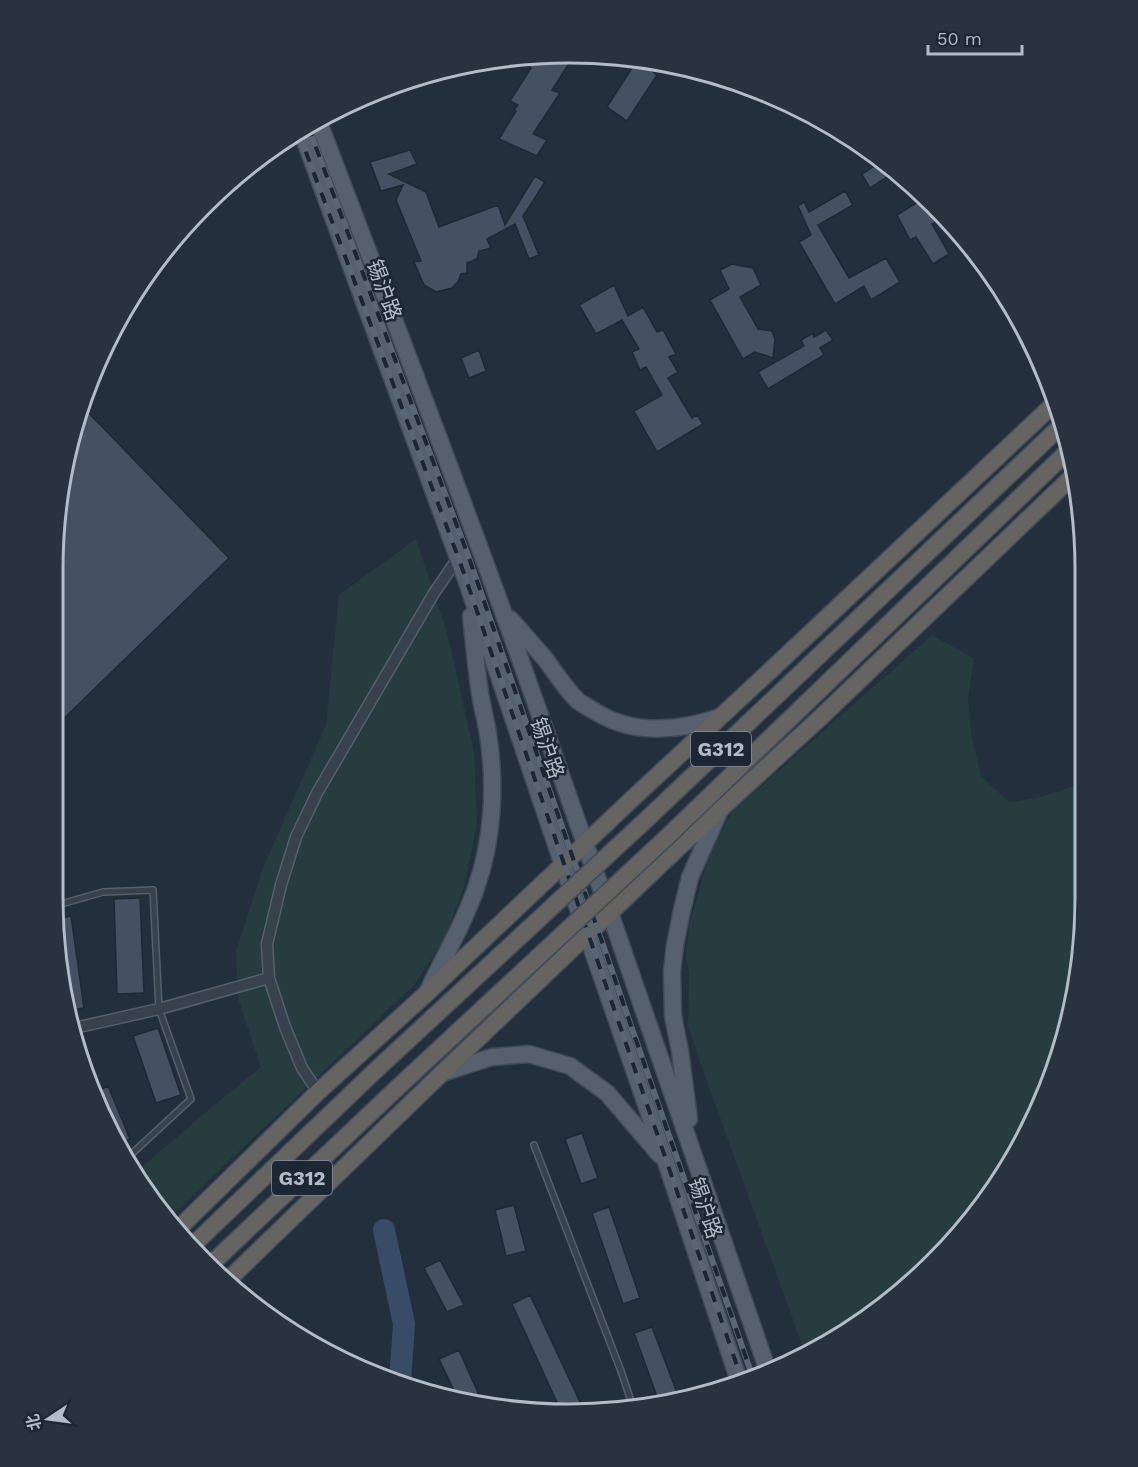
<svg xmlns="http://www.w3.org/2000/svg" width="1138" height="1467" viewBox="0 0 1138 1467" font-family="'Work Sans','Noto Sans SC',sans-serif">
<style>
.green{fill:#263c3f}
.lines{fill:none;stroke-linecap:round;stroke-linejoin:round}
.river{stroke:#394c67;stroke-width:22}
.building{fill:#455162;stroke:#1f2835;stroke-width:1.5}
.service-casing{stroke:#565f6c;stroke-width:8}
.minor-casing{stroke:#565f6c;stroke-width:13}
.primary-casing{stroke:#414a57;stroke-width:19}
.trunk-casing{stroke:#434c59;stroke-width:19}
.service{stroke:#38414e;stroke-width:5}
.minor{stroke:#38414e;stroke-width:10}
.primary{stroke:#56606e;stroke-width:16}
.trunk{stroke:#656462;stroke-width:16}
.rail-casing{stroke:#5a6575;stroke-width:6}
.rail{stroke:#1d2633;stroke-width:4;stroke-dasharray:11;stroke-linecap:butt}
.trunk-bridge-casing{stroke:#434c59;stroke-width:19;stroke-linecap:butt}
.trunk-bridge{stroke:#656462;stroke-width:16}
.labels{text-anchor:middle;stroke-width:5;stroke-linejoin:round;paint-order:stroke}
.shield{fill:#1d2633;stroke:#878f9c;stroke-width:1.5}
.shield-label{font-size:20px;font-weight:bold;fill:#b4bcc9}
.street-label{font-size:21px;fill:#b4bcc9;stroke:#1d2633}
.rim{fill:none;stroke:#b4bcc9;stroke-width:3}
</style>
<rect width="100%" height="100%" fill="#242f3e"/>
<path class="green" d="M416 539 447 632 474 752 477 824 464 887 444 940 414 985 169 1218 135 1173 206 1112 261 1067 238 998 236 951 263 868 326 725 339 595Z
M932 635 974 659 968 698 971 734 981 776 1009 802 1037 798 1081 784V966L1058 1064 999 1185 934 1263 856 1328 805 1353 695 1048 688 1025 689 973 686 959 689 925 708 859 731 813Z"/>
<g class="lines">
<path class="river" d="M384 1230 404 1324 400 1382"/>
</g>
<path class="building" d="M569 52 605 56 599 67 575 54 552 90 560 93 533 134 547 140 537 156 499 139 516 111 514 110 518 105 510 101 531 68 517 58Z
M637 60 657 75 627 121 607 107Z
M410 150 417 164 389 174 426 192 439 227 498 205 505 225 535 176 545 182 523 216 539 255 529 259 515 224 487 239 491 248 479 251 477 259 467 263V273L461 274 458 282 452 288 436 292 424 285 414 262 421 261 396 200 403 185 381 191 370 162Z
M882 161 895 172 870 188 862 174Z
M845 191 853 205 818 225 849 278 886 258 900 282 871 300 864 286 835 304 799 242 811 235 798 206 804 202 809 212Z
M926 197 934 204 945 216 932 224 949 254 933 264 916 237 910 240 897 215Z
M732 264 753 268 761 285 740 297 758 329 772 331 775 339 773 358 755 352 743 359 710 300 729 289 720 270Z
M614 285 628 316 643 307 657 332 663 330 676 354 669 357 678 372 668 378 692 418 697 415 703 424 657 452 634 411 662 395 646 367 640 370 632 352 639 349 622 320 596 334 579 305Z
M826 330 833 340 820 348 824 355 768 389 758 372 804 346 801 340 813 333 814 337Z
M479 350 486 371 469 378 461 358Z
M81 405 229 558 53 729 54 536 70 435Z
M140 898 144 993 117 994 114 899Z
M71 916 84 1008 67 1011 55 919Z
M158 1028 181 1095 156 1103 133 1036Z
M108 1086 130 1139 117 1144 95 1092Z
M582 1133 598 1178 581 1184 565 1139Z
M514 1205 526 1251 506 1256 495 1210Z
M609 1207 640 1298 623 1304 592 1213Z
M440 1260 464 1305 447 1312 424 1268Z
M530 1295 580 1402 564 1410 560 1409 512 1304Z
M652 1327 679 1398 659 1402 634 1333Z
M459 1350 482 1402 458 1399 439 1359Z"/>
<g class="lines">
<defs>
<path id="service" d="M54 906 103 892 153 890 159 1009 191 1099 125 1160
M534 1145 621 1371 633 1407"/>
<path id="minor" d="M70 1029 159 1009 269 978
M318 1092 302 1068 285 1027 269 978 267 944 281 885 296 837 317 793 434 593 458 558"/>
<path id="primary" d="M318 120C380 283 443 446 502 609 539 710 573 812 610 913L768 1371
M301 130 467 582 563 865 666 1162 740 1384
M510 619C522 632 534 646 546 660 556 674 565 688 577 700 583 705 590 708 596 712 635 736 679 731 720 717
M427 993C443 958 464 924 476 888 493 840 496 785 488 734 486 720 482 707 480 693 476 668 474 641 471 616
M442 1073 492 1057 529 1054 570 1066 607 1093 660 1155
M689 1119 680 1051 673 1016 672 971 675 945 682 910 690 877 720 810"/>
<path id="trunk" d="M178 1229 318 1092 427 993 631 800 773 668 1057 401
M191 1247 376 1070
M208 1267 395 1090
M227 1281 442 1073 677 849 821 717 1075 474"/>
</defs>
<use href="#service" class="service-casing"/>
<use href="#minor" class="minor-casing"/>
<use href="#primary" class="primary-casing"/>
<use href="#trunk" class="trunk-casing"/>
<use href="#service" class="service"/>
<use href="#minor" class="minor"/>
<use href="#primary" class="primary"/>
<use href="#trunk" class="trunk"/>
<defs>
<path id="rail" d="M308 126 469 558 753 1378
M298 131 460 562 743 1383"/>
</defs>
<use href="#rail" class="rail-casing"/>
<use href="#rail" class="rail"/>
<defs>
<path id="trunk-bridge" d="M376 1070 648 818 1063 424
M395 1090 666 838 1069 450"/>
</defs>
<use href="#trunk-bridge" class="trunk-bridge-casing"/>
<use href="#trunk-bridge" class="trunk-bridge"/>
</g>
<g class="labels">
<g class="shield">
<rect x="691" y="732" width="60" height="34" rx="4.5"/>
<rect x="272" y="1161" width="60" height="34" rx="4.5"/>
</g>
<g class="shield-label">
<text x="721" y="756">G312</text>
<text x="302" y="1185">G312</text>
</g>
<g class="street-label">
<text transform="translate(384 290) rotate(70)" y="7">锡沪路</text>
<text transform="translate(547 748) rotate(71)" y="7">锡沪路</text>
<text transform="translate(705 1208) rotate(71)" y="7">锡沪路</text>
</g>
</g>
<path d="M0 0H1138V1467H0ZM569 63H569A506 506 0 0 1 1075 569V898A506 506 0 0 1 569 1404H569A506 506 0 0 1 63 898V569A506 506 0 0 1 569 63Z" fill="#29323f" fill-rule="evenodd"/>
<path class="rim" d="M569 63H569A506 506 0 0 1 1075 569V898A506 506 0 0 1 569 1404H569A506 506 0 0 1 63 898V569A506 506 0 0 1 569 63Z"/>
<g transform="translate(48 1419) rotate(257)" stroke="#1d2633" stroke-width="4.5" paint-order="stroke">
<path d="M0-4.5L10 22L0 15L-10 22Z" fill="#b4bcc9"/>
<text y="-9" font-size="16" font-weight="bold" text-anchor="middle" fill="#b4bcc9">北</text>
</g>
<path d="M928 45v9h94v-9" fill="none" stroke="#b4bcc9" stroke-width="3"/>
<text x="937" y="45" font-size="18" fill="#b4bcc9" stroke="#1d2633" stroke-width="4.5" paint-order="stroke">50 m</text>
</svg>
